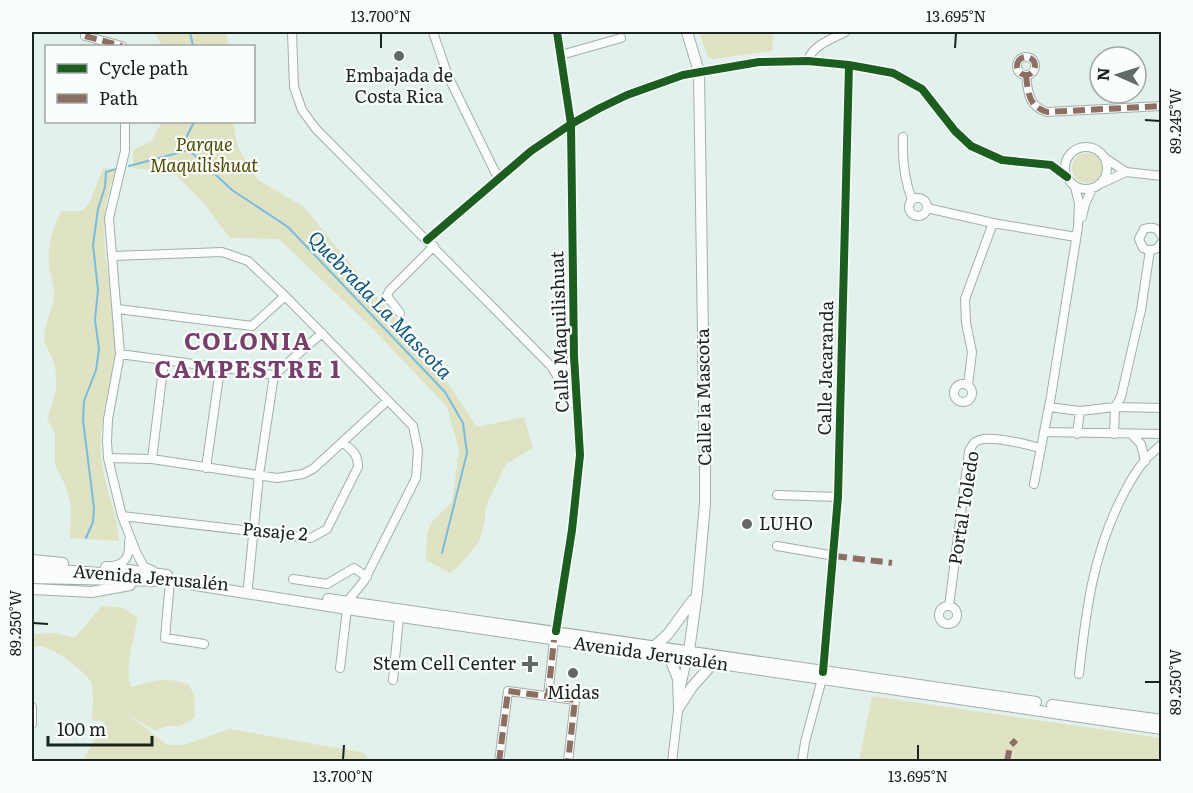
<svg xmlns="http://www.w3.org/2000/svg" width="1193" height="793" viewBox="0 0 1193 793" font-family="Literata,serif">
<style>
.green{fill:#dfe3c3}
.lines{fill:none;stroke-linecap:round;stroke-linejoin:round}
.stream{stroke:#79bcdf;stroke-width:2}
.minor-casing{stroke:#a3aeaa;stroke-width:10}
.major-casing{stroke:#a3aeaa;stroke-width:12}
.minor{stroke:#fbfdfc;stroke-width:8}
.major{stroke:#fbfdfc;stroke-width:10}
.quiet{stroke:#8d6e63;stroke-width:6;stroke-dasharray:12 6;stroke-linecap:butt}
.cycleway-casing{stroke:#f9fefc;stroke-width:11}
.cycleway{stroke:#1b5e20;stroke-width:8}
.ticks{fill:none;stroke:#1a2320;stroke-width:2}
.poi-dot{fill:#606b67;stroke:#f9fefc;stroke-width:2}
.labels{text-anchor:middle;stroke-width:4.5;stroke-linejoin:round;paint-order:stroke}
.poi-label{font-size:18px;fill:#1a2320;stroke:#f9fefc}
.park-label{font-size:18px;font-style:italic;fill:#524b00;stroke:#f9fefc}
.street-label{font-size:18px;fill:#1a2320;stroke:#f9fefc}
.water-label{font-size:20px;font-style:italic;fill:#0f5678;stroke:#f9fefc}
.district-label{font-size:24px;font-weight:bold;letter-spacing:1.5px;fill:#793f6c;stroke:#f9fefc}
.neatline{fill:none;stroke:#1a2320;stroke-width:2}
.ticks-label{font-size:15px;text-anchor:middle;fill:#1a2320}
</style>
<rect width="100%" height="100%" fill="#e3f1ec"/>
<path class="green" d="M157 32H226L228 46H163L156 36Z
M699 32H774L772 51 713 59 708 57Z
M162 122H233L238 148 258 180 304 207 387 309 429 355 477 427 524 417 533 448 506 464 485 508V520L480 540 461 564 450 573 426 560 427 535 430 524 452 502 459 450 447 407 373 329 279 239 230 238 203 202 174 173 133 168V150L151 141Z
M1072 168a15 15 0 1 1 30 0a15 15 0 1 1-30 0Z
M103 168 116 169C112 182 107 196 105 209 99 253 118 305 115 351 112 384 98 423 101 455 103 484 117 511 119 541L70 538 71 506 65 485 55 465V433L47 419C55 396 60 384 53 360 51 354 47 349 45 343 42 327 52 312 54 297 55 285 50 277 49 265 47 247 53 227 61 211H82L89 204Z
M102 606 123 608 137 617C136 637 122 670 132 687 155 681 167 676 189 685L194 695 195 718 180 726H167L156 731 130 716 167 745H184L230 729 365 753 368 761H83L104 722 92 720C92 709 95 693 91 682 86 672 52 647 41 646 40 645 33 647 32 647V634L56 633 70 637 76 636Z
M872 696 1161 738V761H859Z"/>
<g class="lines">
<path class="stream" d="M190 32 193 46
M194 122 186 138 189 150 232 190 288 227 445 392 463 423 467 453 442 553
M129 166 189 150
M86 538 93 522 94 508 83 420 84 401 96 370 99 349 95 320 98 290 93 245 98 209 105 187 106 172 116 169"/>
<defs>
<path id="minor" d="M292 32 294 87 302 110 316 129 551 366 574 404
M433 32 448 76 498 178
M85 36 122 46
M561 55 621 38
M1017 66a9 9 0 1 1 18 0a9 9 0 1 1-18 0Z
M808 61C811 46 832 39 845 32
M1026 75C1028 92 1028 106 1047 112L1162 106
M125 122V151L109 218 120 354 108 419 107 441 108 458 122 516 136 552 144 567 152 570
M903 137C902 160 904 179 912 200
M1065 168a21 21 0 1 1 42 0a21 21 0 1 1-42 0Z
M1105 158 1126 172 1162 176
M1102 183 1126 172
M909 207a9 9 0 1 1 18 0a9 9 0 1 1-18 0Z
M927 208 993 223 1076 237
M1082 217 1085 204 1092 189
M1162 237C1159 228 1152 226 1144 229L1139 239 1143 248C1151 252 1158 250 1162 242
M427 240 531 151 571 124 600 108 627 95 683 75 759 62 808 61 849 65 893 73 922 89 955 131 971 146 1002 160 1051 165 1067 177
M113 256 222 252 248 261 285 296 413 426 418 450 416 478 364 581 347 602
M118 309 252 326 285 296
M400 313 387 296 389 291 434 246
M120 354 274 375 322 333
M551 366 561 368 566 366 574 356
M954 393a9 9 0 1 1 18 0a9 9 0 1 1-18 0Z
M968 385 972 352 966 323 965 299 993 223
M1049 407 1080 411 1115 407 1162 408
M1045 432 1162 434
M1077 434 1080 411
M1114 434 1115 407 1121 397 1141 310 1150 250
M1131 434 1141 444 1145 461
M108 458 152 459 277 478 303 474 313 469 387 401
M152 459 164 361
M206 468 220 369
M1034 484 1051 396 1078 227 1079 203 1075 187
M777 495 838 497
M122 516 311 538 327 529 358 467C358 455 353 450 343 443
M777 546 835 556
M112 566C127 564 130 554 129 541
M293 579 327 584 354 568 367 577
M170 581 165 638 204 644
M248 587 259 475 274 375
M939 615a9 9 0 1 1 18 0a9 9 0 1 1-18 0Z
M949 606 969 451C971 448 972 445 974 443 984 432 1027 445 1041 448
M556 631 572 530 580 455 574 356 571 124 557 32
M340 668 347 609
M823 672 838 497 849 65
M1079 674C1086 610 1093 553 1123 495 1129 483 1136 471 1145 460 1150 454 1156 450 1162 444
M393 680 399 617
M681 687 687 659
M548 696 554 640
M32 707V724
M499 762 508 691 575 700 568 762
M672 762 679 702
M802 762 805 742 822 679"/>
<path id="major" d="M687 32 699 72 705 466V504L697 593 688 658
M32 560 63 563
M106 567 167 575
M32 568 113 574
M32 578 170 581 347 609 1162 729
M32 589 92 592 130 585
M328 599 1036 702
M655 646 668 634 693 600
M669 656 678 679 679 707
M1052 705 1162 720
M679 707 692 687 714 662"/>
</defs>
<use href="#minor" class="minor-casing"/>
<use href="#major" class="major-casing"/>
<use href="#minor" class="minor"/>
<use href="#major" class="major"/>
<path class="quiet" d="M85 36 122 46
M1017 66a9 9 0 1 1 18 0a9 9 0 1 1-18 0Z
M1026 75C1028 92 1028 106 1047 112L1162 106
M835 556 892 563
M548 696 554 640
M499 762 508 691 575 700 568 762
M1007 762 1010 746 1016 740"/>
<defs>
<path id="cycleway" d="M427 240 531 151 571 124 600 108 627 95 683 75 759 62 808 61 849 65 893 73 922 89 955 131 971 146 1002 160 1051 165 1067 177
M556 631 572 530 580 455 574 356 571 124 557 32
M823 672 838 497 849 65"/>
</defs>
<use href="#cycleway" class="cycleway-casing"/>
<use href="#cycleway" class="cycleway"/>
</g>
<path class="ticks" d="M381 48V33M955 48 956 33M1145 120 1160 121M33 623 48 624M1145 682H1160M343 760 344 745M918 760V745"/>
<g class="poi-dot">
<circle cx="399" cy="56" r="6"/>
<circle cx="747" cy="524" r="6"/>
<path d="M527 655h6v6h6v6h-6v6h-6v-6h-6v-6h6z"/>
<circle cx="573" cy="673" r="6"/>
</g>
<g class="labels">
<g class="poi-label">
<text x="399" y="82">Embajada de<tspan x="399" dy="21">Costa Rica</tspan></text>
<text x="759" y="530" text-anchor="start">LUHO</text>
<text x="516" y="670" text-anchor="end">Stem Cell Center</text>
<text x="573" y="699">Midas</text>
</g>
<g class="park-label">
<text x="204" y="151">Parque<tspan x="204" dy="21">Maquilishuat</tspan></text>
</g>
<g class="street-label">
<text transform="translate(560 332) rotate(-92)" y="6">Calle Maquilishuat</text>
<text transform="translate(826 368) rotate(-89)" y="6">Calle Jacaranda</text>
<text transform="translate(704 397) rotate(-91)" y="6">Calle la Mascota</text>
<text transform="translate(964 508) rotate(-81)" y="6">Portal Toledo</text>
<text transform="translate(275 532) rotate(5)" y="6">Pasaje 2</text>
<text transform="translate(151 578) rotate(5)" y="6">Avenida Jerusalén</text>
<text transform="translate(651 654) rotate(8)" y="6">Avenida Jerusalén</text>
</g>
<g class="water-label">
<text transform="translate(380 305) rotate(46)" y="7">Quebrada La Mascota</text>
</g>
<g class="district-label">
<text x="248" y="350">COLONIA<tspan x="248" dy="28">CAMPESTRE 1</tspan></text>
</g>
</g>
<rect width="1193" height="793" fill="none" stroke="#f9fefc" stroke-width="66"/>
<rect x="45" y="45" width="210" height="78" fill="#f9fefc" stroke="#a0a6a4" stroke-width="1.5"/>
<rect x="57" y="64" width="30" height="9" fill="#1b5e20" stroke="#a0a6a4" stroke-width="1.5"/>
<text x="99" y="75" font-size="18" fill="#1a2320">Cycle path</text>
<rect x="57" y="94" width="30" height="9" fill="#8d6e63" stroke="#a0a6a4" stroke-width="1.5"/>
<text x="99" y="105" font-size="18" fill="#1a2320">Path</text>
<g transform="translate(1118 75) rotate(273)"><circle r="28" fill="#f9fefc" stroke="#a0a6a4" stroke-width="1.5"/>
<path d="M0-4.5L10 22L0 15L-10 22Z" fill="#606b67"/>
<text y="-9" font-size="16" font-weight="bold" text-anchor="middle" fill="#1a2320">N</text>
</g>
<path d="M48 736v9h104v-9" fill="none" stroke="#1a2320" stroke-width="3"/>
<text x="57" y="736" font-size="18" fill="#1a2320" stroke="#f9fefc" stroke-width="4.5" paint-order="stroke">100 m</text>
<rect x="33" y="33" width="1127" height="727" class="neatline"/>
<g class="ticks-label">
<text x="381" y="22">13.700°N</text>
<text x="956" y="22">13.695°N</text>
<text transform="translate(1176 121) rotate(-90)" y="5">89.245°W</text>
<text transform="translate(16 623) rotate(-90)" y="5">89.250°W</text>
<text transform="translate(1176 682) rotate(-90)" y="5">89.250°W</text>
<text x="343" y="782">13.700°N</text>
<text x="918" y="782">13.695°N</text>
</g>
</svg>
